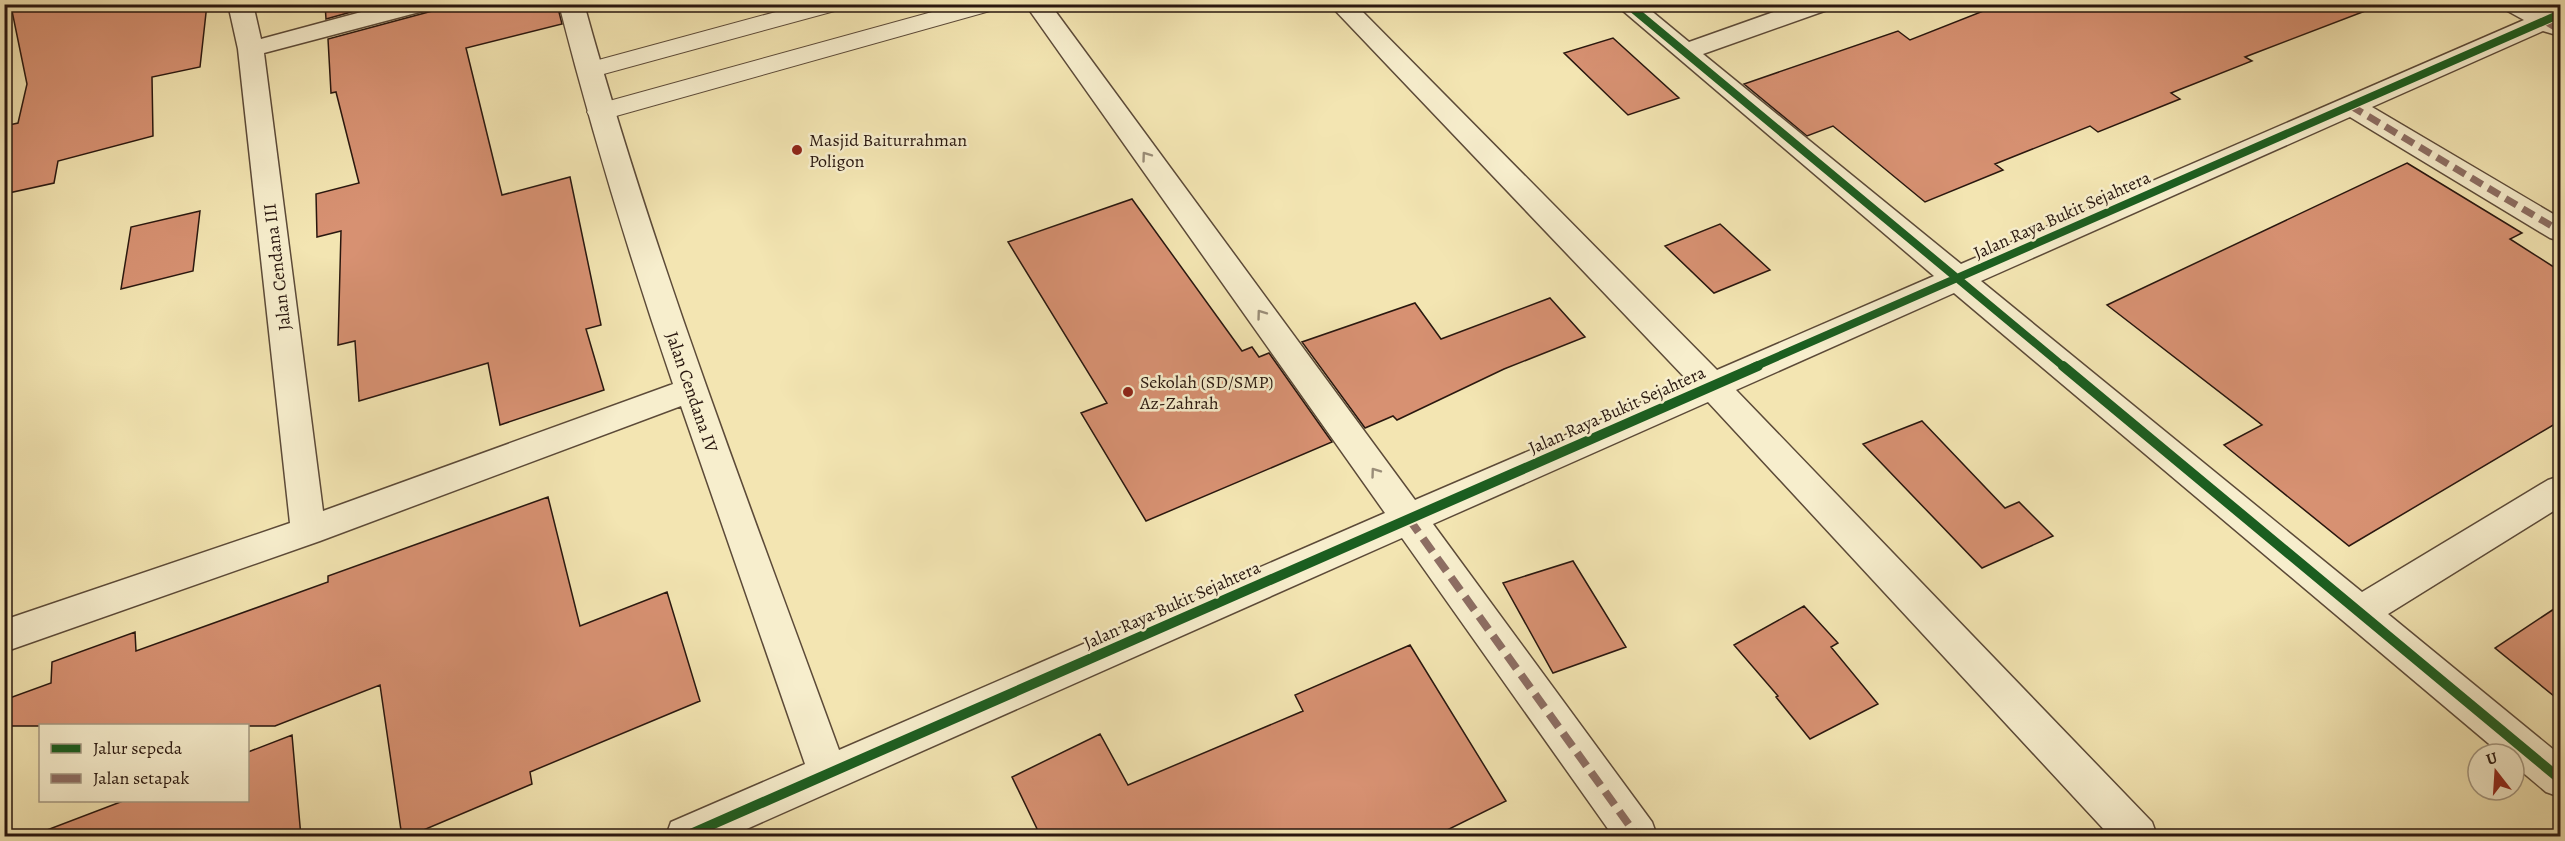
<svg xmlns="http://www.w3.org/2000/svg" width="2565" height="841" viewBox="0 0 2565 841" font-family="Alegreya,serif">
<style>
.building{fill:#d79172;stroke:#29170f;stroke-width:1.5}
.lines{fill:none;stroke-linecap:round;stroke-linejoin:round}
.lane-casing{stroke:#5c4a38;stroke-width:2}
.street-casing{stroke:#5c4a38;stroke-width:3}
.lane{fill:#f7eecd;fill-rule:evenodd}
.street{fill:#f7eecd;fill-rule:evenodd}
.quiet-far1{stroke:#8d6e63;stroke-width:7;stroke-dasharray:13 7;stroke-linecap:butt}
.quiet{stroke:#8d6e63;stroke-width:8;stroke-dasharray:16 8;stroke-linecap:butt}
.cycleway-far1-casing{stroke:#f7eecd;stroke-width:10}
.cycleway-casing{stroke:#f7eecd;stroke-width:14}
.cycleway-far1{stroke:#1b5e20;stroke-width:8}
.cycleway{stroke:#1b5e20;stroke-width:10}
.oneway{stroke:#9a8d78}
.poi-dot{fill:#8f2418;stroke:#f7eecd;stroke-width:2}
.labels{text-anchor:middle;stroke-width:5;stroke-linejoin:round;paint-order:stroke}
.poi-label{font-size:18px;fill:#29170f;stroke:#f7eecd;text-anchor:start}
.street-label{font-size:18px;fill:#29170f;stroke:#f7eecd}
</style>
<rect width="100%" height="100%" fill="#f3e5b2"/>
<filter id="stains"><feTurbulence type="fractalNoise" baseFrequency=".00333" numOctaves="4"/><feColorMatrix values="0 0 0 0 .2 0 0 0 0 .09 0 0 0 0 .02 0 0 0 .5 -.17"/></filter>
<radialGradient id="worn" r=".72"><stop offset=".6" stop-color="#630" stop-opacity="0"/><stop offset="1" stop-color="#630" stop-opacity=".3"/></radialGradient>
<path class="building" d="M35 4H207L200 67 152 77 153 136 58 161 54 183 4 194V126L18 123 27 84 12 11Z
M325 4H380L326 19Z
M436 4H557L562 24 466 48 502 195 570 177 601 325 586 329 604 390 500 425 488 363 359 401 355 341 338 345 341 231 317 237 316 194 359 183 336 92 331 93 328 39 432 11Z
M2001 4H2372L2373 8 2245 57 2252 61 2171 93 2180 99 2098 132 2090 126 1995 164 2003 170 1925 202 1833 126 1807 136 1744 84 1898 31 1910 40Z
M1613 38 1679 98 1628 115 1564 53Z
M2407 163 2522 233 2510 239 2560 271V421L2349 546 2224 445 2262 425 2107 305Z
M1132 199 1242 351 1252 347 1259 357 1269 353 1332 442 1146 521 1081 413 1107 403 1008 242Z
M200 211 193 271 121 289 131 227Z
M1720 224 1770 270 1714 293 1665 246Z
M1550 298 1585 337 1504 369 1397 420 1393 416 1365 428 1302 342 1415 303 1441 339Z
M1922 421 2005 508 2019 502 2053 536 1982 568 1863 444Z
M548 497 580 626 667 592 700 701 530 772 532 784 407 837H402L380 685 275 726H4V700L51 683 52 662 135 632 136 651 328 582V576Z
M1573 561 1626 647 1553 673 1503 583Z
M2560 605V701L2495 648Z
M1804 606 1838 643 1831 647 1878 704 1810 739 1776 697 1778 696 1734 645Z
M1410 645 1506 801 1433 837H1041L1012 777 1100 734 1128 785 1303 711 1295 695Z
M292 735 301 837H39V833L123 801H248V752Z"/>
<g class="lines">
<defs>
<path id="lane" d="M805 4H845L842 9 589 78 580 75 577 70 580 65Z
M961 4H1000L997 9 609 118 600 120 591 118 587 112 591 106Z"/>
<path id="street" d="M228 4H253L261 39 391 4H434L431 9 264 53 323 511 673 384C630 258 592 133 559 4H584C654 258 749 503 839 750L1385 513 1025 4H1050L1415 500 1689 382 1329 4H1355L1717 370 1934 276 1615 4H1643L1689 42 1796 4H1833L1830 9 1703 54 1961 264 2524 20 2504 9 2501 4H2532L2545 11 2560 7V36L2543 31 2372 107 2560 218V241L2550 238 2350 117 1981 281 2362 592 2548 480 2560 476V507L2388 614 2560 755V797L2546 792 2514 765V754H2501L1954 293 1736 390 2152 822 2157 836H2110L1708 402 1433 524 1652 822 1657 836H1613L1402 538 731 836H666L671 822 805 764 681 406 320 541 4 652V620L290 523 238 49Z"/>
</defs>
<use href="#lane" class="lane-casing"/>
<use href="#street" class="street-casing"/>
<use href="#lane" class="lane"/>
<use href="#street" class="street"/>
<path class="quiet-far1" d="M2545 21 2560 30
M2351 106 2560 231"/>
<path class="quiet" d="M1409 519 1637 836"/>
<defs>
<path id="cycleway-far1" d="M1627 4 2064 367
M1754 367 2560 14"/>
<path id="cycleway" d="M2063 366 2560 779
M686 836 1758 366"/>
</defs>
<use href="#cycleway-far1" class="cycleway-far1-casing"/>
<use href="#cycleway" class="cycleway-casing"/>
<use href="#cycleway-far1" class="cycleway-far1"/>
<use href="#cycleway" class="cycleway"/>
</g>
<defs><path id="oneway-chevron" d="M-2-3.5L2.5 0L-2 3.5" fill="none" stroke-width="1.6" stroke-linecap="round" stroke-linejoin="round" transform="scale(1.5)"/></defs>
<g class="oneway">
<use href="#oneway-chevron" transform="translate(1146 156) rotate(-126)"/>
<use href="#oneway-chevron" transform="translate(1261 314) rotate(-126)"/>
<use href="#oneway-chevron" transform="translate(1375 472) rotate(-126)"/>
</g>
<g class="poi-dot">
<circle cx="797" cy="150" r="6"/>
<circle cx="1128" cy="392" r="6"/>
</g>
<g class="labels">
<g class="poi-label">
<text x="809" y="146">Masjid Baiturrahman<tspan x="809" dy="21">Poligon</tspan></text>
<text x="1140" y="388">Sekolah (SD/SMP)<tspan x="1140" dy="21">Az-Zahrah</tspan></text>
</g>
<g class="street-label">
<text transform="translate(2062 215) rotate(-24)" y="6">Jalan Raya Bukit Sejahtera</text>
<text transform="translate(277 267) rotate(-97)" y="6">Jalan Cendana III</text>
<text transform="translate(692 392) rotate(71)" y="6">Jalan Cendana IV</text>
<text transform="translate(1617 410) rotate(-24)" y="6">Jalan Raya Bukit Sejahtera</text>
<text transform="translate(1172 605) rotate(-24)" y="6">Jalan Raya Bukit Sejahtera</text>
</g>
</g>
<rect width="2565" height="841" fill="none" stroke="#f3e5b2" stroke-width="24"/>
<rect x="6" y="6" width="2553" height="829" fill="none" stroke="#29170f" stroke-width="3"/>
<rect x="12" y="12" width="2541" height="817" fill="none" stroke="#29170f" stroke-width="1.5"/>
<rect x="39" y="724" width="210" height="78" fill="#f7eecd" stroke="#a59881" stroke-width="1.5"/>
<rect x="51" y="744" width="30" height="9" fill="#1b5e20" stroke="#a59881" stroke-width="1.5"/>
<text x="93" y="754" font-size="18" fill="#29170f">Jalur sepeda</text>
<rect x="51" y="774" width="30" height="9" fill="#8d6e63" stroke="#a59881" stroke-width="1.5"/>
<text x="93" y="784" font-size="18" fill="#29170f">Jalan setapak</text>
<g transform="translate(2496 772) rotate(343)"><circle r="28" fill="#f7eecd" stroke="#a59881" stroke-width="1.5"/>
<path d="M0-4.5L10 22L0 15L-10 22Z" fill="#8f2418"/>
<text y="-9" font-size="16" font-weight="bold" text-anchor="middle" fill="#29170f">U</text>
</g>
<rect width="100%" height="100%" filter="url(#stains)"/>
<rect width="100%" height="100%" fill="url(#worn)"/>
</svg>
